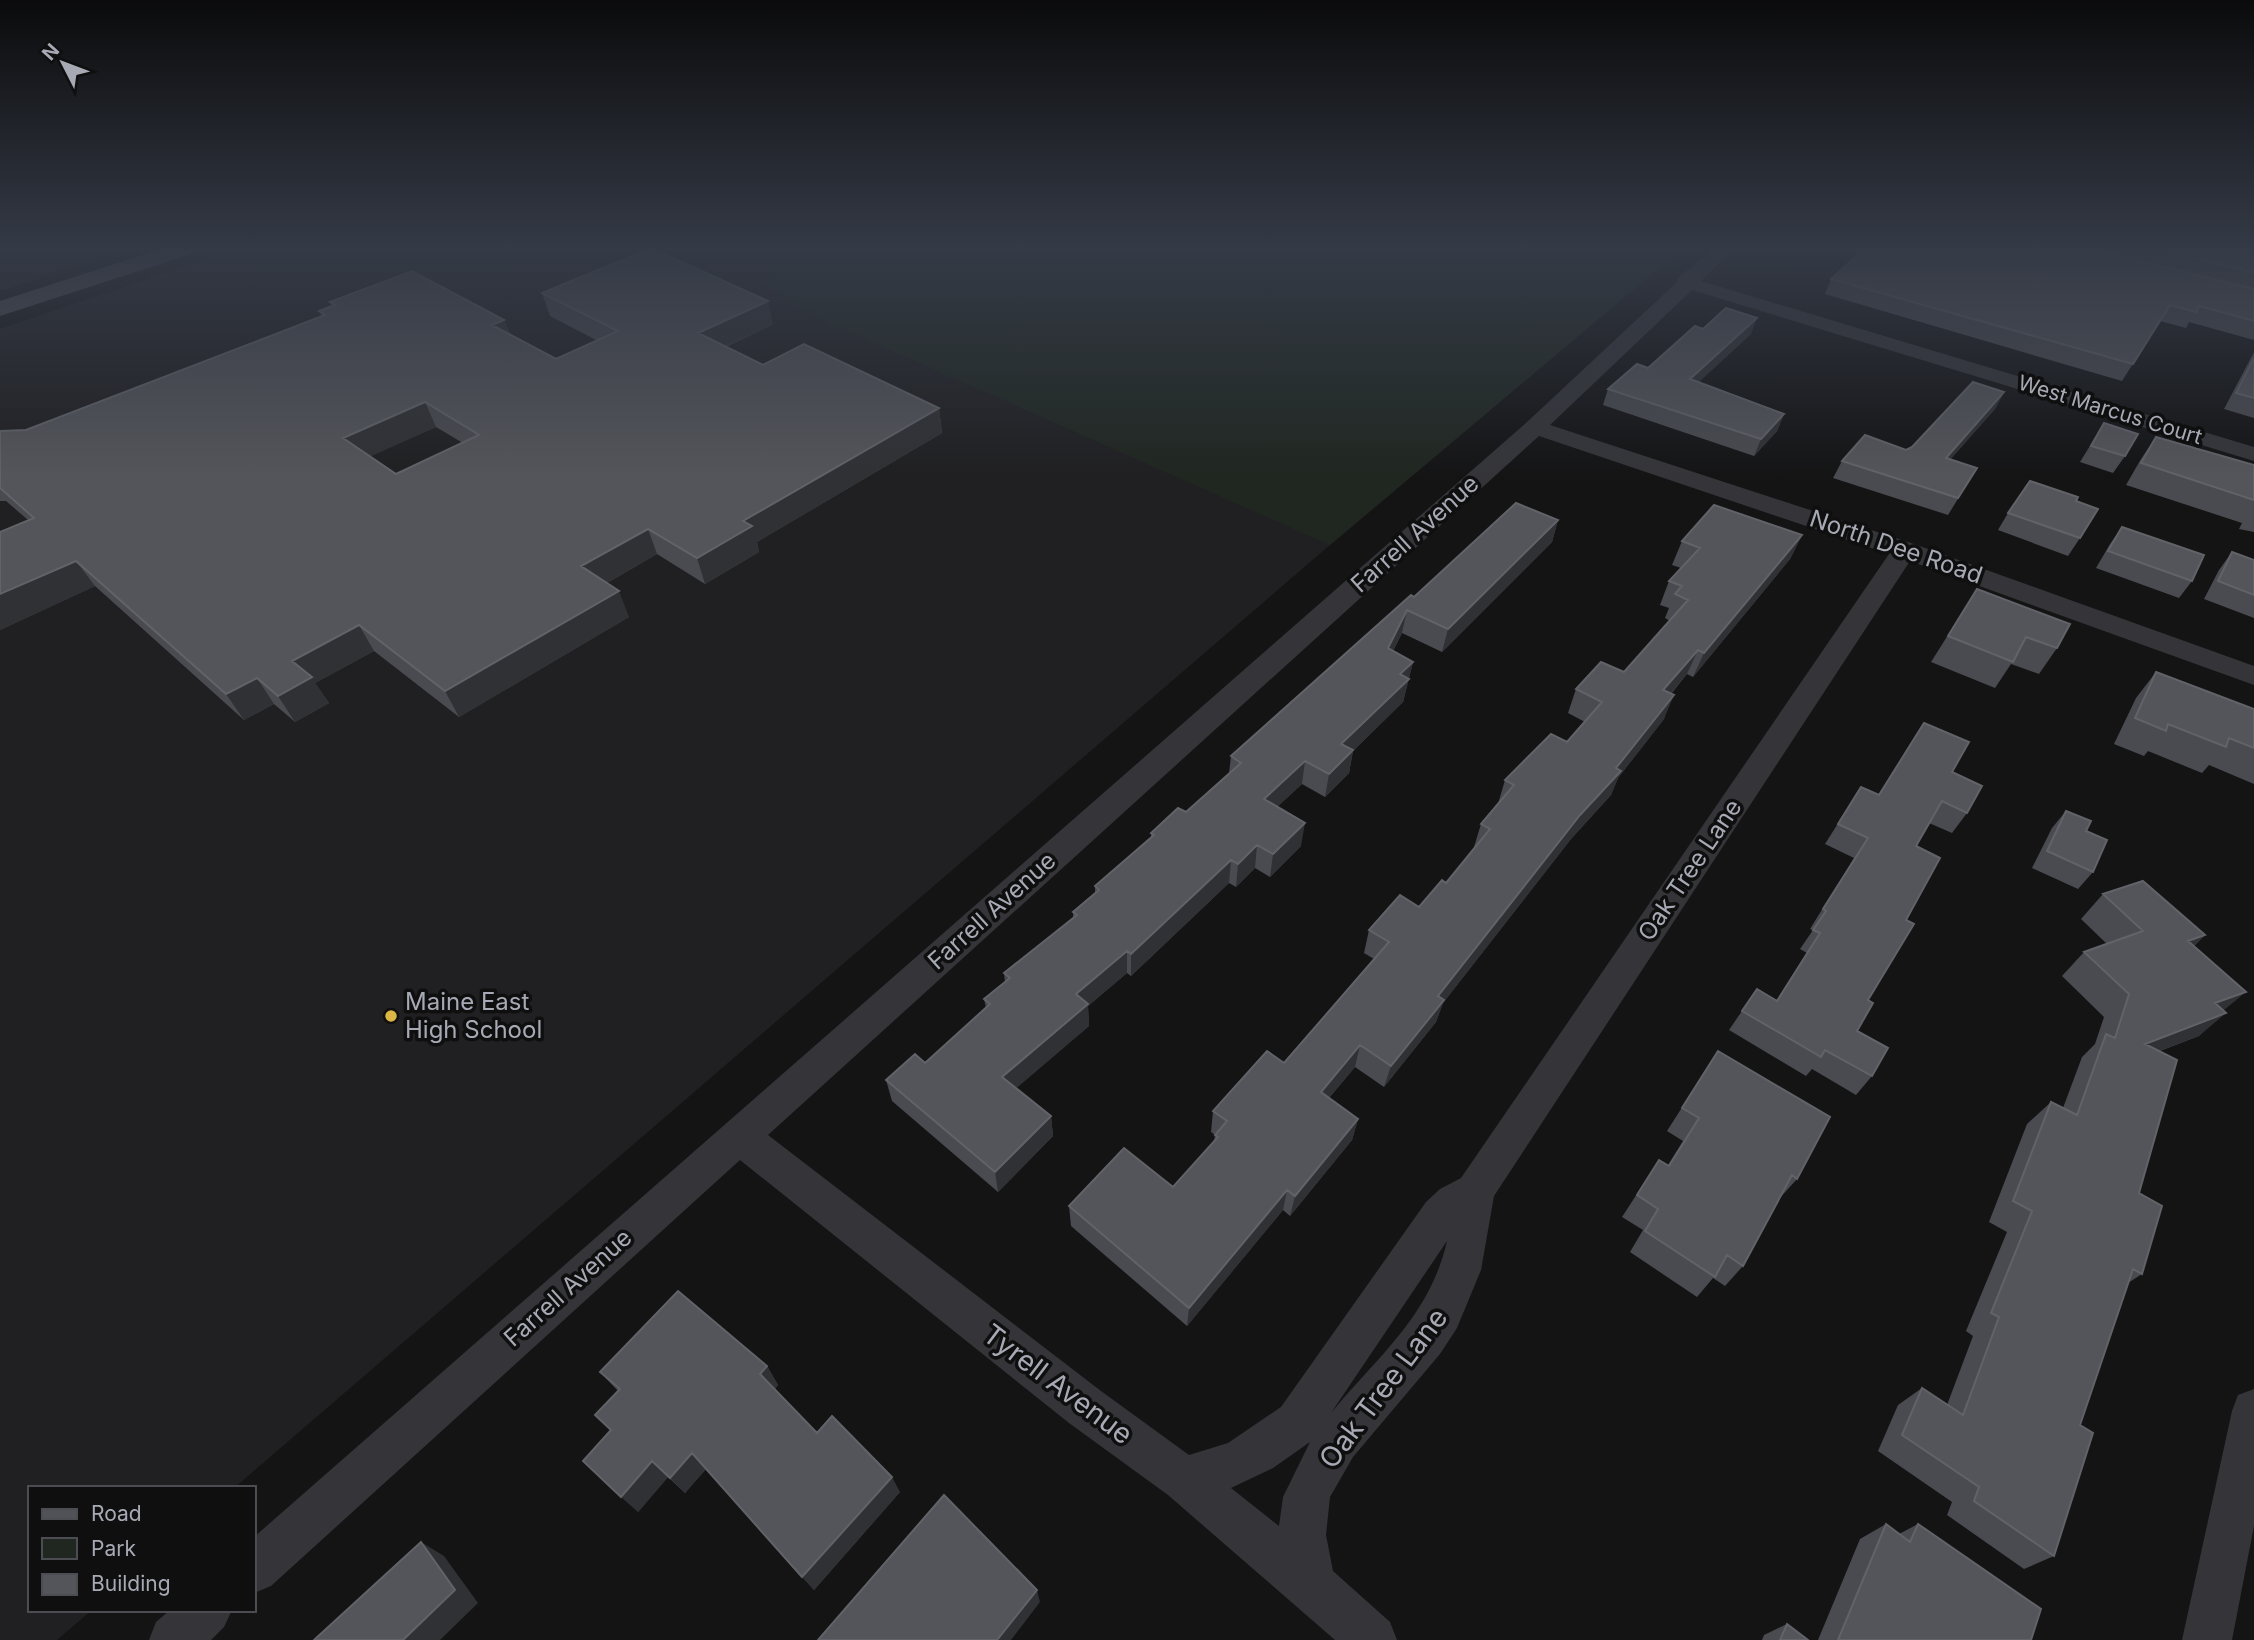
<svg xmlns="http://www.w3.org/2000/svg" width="2254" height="1640" viewBox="0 0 2254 1640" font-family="Inter,sans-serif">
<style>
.built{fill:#202022}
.green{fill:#202721}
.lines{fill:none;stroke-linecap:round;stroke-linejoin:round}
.minor{fill:#353539;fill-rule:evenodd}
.primary{fill:#515258;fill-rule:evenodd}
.wall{fill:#4a4b50;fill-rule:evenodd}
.shaded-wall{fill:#303134}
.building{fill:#54555a;stroke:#616368;stroke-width:2;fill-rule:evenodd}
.poi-dot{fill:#dcb645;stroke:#0f0f10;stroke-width:2.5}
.labels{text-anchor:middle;stroke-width:7;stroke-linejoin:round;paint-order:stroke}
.far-street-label{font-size:21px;fill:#a7aab4;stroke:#0f0f10}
.street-label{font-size:24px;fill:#a7aab4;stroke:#0f0f10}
.poi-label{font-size:24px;fill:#a7aab4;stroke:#0f0f10;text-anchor:start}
.near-street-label{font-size:28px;fill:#a7aab4;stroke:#0f0f10}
</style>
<rect width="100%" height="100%" fill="#141415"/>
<path class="built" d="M0 248H132L0 291Z
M240 248H1683L1330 545 234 1488H30V1610H92L57 1640H0V329Z"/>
<path class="green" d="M837 248H1683L1330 545 834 325 770 288 771 279Z"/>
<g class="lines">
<path class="minor" d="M1715 248H1734L1701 281 2254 447V461L1692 290 1550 425 1914 544 2254 666V685L1910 561 1494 1196 1481 1270 1457 1328 1440 1354 1353 1457 1330 1497 1326 1535 1333 1571 1390 1622 1397 1640H1335L1168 1495 1069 1423 740 1160 271 1586 254 1593V1537L1527 422 1676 283 1678 278ZM1539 436 1889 554 1461 1178 1440 1189 1426 1202 1281 1407 1228 1443 1189 1455 1101 1391 768 1135ZM1447 1241C1430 1316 1378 1356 1331 1413ZM1310 1442 1283 1497 1279 1526 1231 1488 1273 1468Z
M2254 1389V1526L2232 1640H2182L2232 1411 2238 1395Z
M170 1610H232L224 1627 211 1640H149L156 1622Z"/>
<path class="primary" d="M164 248H197L194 253 0 316V301Z"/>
</g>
<path class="wall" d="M1839 248H2254V340L2189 322 2186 328 2160 321 2122 381 1825 294 1831 279 1859 253Z
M542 293 773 324 726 347 763 365 939 408 942 433 757 542 759 552 705 584 657 554 607 583 629 617 459 717 374 651 315 683 329 703 295 722 274 704 244 720 95 586 0 630V532L28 520 6 501H0V431L26 430 322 316 319 311 332 306 330 302 504 320 510 334 556 359 598 341 550 316ZM436 427 463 443 396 474 370 456Z
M1703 329 1751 334 1698 382 1784 414 1777 431 1754 456 1603 405 1608 389 1648 368Z
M2254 352V418L2224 409Z
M2004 392 1995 409 1950 459 1977 468 1948 515 1833 478 1842 461 1906 450Z
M2104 423 2125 456 2113 473 2080 462Z
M2156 437 2254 465V532L2239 529 2242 523 2126 485 2141 459Z
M2008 513 2080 538 2068 556 1998 530Z
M1558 520 1552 542 1442 652 1402 633 1393 651 1413 662 1403 702 1353 751 1349 773 1325 797 1302 784 1277 807 1301 846 1270 877 1255 868 1236 887 1229 883 1131 976 1127 973 1088 1006 1089 1026 1016 1088 1051 1116 1053 1136 998 1192 892 1101 886 1080 925 1063 986 1008 984 999 1005 982 1004 973 1073 918V912L1095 893V886L1151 837V833L1186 812 1229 773 1231 756 1414 597Z
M2122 527 2192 581 2179 598 2096 568 2110 544Z
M1802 535 1790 559 1693 677 1687 674 1671 694 1664 719 1618 778 1611 795 1571 839 1443 1003 1436 1022 1384 1087 1355 1067 1329 1098 1358 1119 1352 1140 1290 1216 1283 1210 1187 1326 1071 1226 1069 1206 1173 1187 1214 1141 1215 1135 1211 1132 1213 1111 1284 1063 1374 959 1364 953 1369 930 1419 907 1446 883 1475 848 1474 847 1481 824 1498 804 1505 780 1567 742 1585 722 1568 713 1576 689 1624 672 1670 621 1665 618 1669 608 1660 605 1669 581 1681 568 1672 565 1682 541Z
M2232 552 2254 560V618L2204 599 2219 570Z
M1977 589 2057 648 2039 674 2011 664 1995 688 1931 662Z
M2156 672 2254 709V784L2209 765 2202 773 2148 751 2144 756 2114 744 2136 698Z
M1952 772 1967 813 1952 833 1929 823 1916 846 1906 920 1868 1000 1857 1031 1872 1076 1856 1095 1812 1069 1806 1076 1729 1030 1757 989 1777 1000 1807 953 1800 949 1813 930 1810 929 1854 858 1825 844 1861 787 1879 795Z
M2066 811 2086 831 2093 872 2078 889 2032 868 2052 828Z
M2103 894 2205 935 2194 946 2224 1011 2199 1036 2160 1051 2139 1193 2142 1274 2128 1283 2080 1425 2054 1556 2024 1569 1947 1515 1952 1502 1878 1451 1898 1405 1922 1388 1947 1405 1973 1336 1966 1331 2007 1232 1989 1222 2027 1124 2051 1102 2063 1108 2082 1057 2095 1044 2104 1017 2062 976 2084 952 2107 944 2081 919Z
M1718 1051 1797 1179 1778 1200 1743 1266 1725 1286 1713 1278 1697 1297 1630 1252 1643 1230 1622 1217 1659 1160 1668 1165 1683 1141 1667 1131Z
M767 1366 778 1385 775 1389 817 1433 900 1492 814 1590 706 1469 685 1493 668 1477 638 1512 611 1430 595 1415 618 1391 600 1372Z
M1886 1524 1899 1534 1918 1524 2031 1640H1818L1860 1539Z
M1787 1624 1808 1640H1762L1764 1635Z"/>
<path class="shaded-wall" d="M768 301 773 324 704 357 698 333Z
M1757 318 1751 334 1684 396 1690 379Z
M504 320 513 344 492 325Z
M2004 392 1995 409 1937 475 1946 458Z
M425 402 436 427 356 463 343 438Z
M939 408 942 433 757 542 759 552 705 584 697 558 743 521Z
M1784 414 1777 431 1754 456 1761 439Z
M1558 520 1552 542 1442 652 1448 629Z
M648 529 657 554 591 592 581 566Z
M1802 535 1790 559 1693 677 1704 653Z
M76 561 95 586 0 630V594Z
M619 591 629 617 459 717 445 691Z
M1407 610 1402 633 1383 671 1388 648Z
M359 625 374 651 315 683 329 703 295 722 278 696 292 661Z
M1698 650 1687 674 1653 714 1663 690Z
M1413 662 1403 702 1353 751 1349 773 1325 797 1329 774 1341 744 1400 674Z
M257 678 274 704 244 720 226 694Z
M1674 695 1664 719 1618 778 1611 795 1571 839 1443 1003 1436 1022 1384 1087 1391 1066 1438 996Z
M1305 761 1302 784 1261 822 1264 799Z
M1305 823 1301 846 1270 877 1273 854Z
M1257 845 1255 868 1236 887 1238 864Z
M1231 860 1229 883 1131 976V954Z
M2205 935 2180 959 2188 941Z
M1127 951V973L1088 1006 1089 1026 1005 1098 1002 1077 1076 994Z
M2246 992 2218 1015 2215 1003Z
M2226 1013 2199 1036 2119 1066 2145 1044Z
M1360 1045 1355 1067 1316 1113 1321 1092Z
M1051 1116 1053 1136 998 1192 995 1172Z
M1358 1119 1352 1140 1290 1216 1295 1196Z
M1287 1190 1283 1210 1187 1326 1189 1308Z
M767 1366 778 1385 772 1392 760 1374Z
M692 1453 706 1469 685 1493 670 1478Z
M652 1461 668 1477 638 1512 621 1497Z
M892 1477 900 1492 814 1590 802 1577Z
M421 1542 444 1556 478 1603 440 1640H403Z
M1037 1590 1040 1602 1011 1640H997Z"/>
<path class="building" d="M651 248 768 301 698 333 763 365 804 344 939 408 743 521 752 526 697 558 648 529 581 566 619 591 445 691 359 625 292 661 312 677 278 696 257 678 226 694 76 561 0 594V532L34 518 0 488V431L26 430 325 315 319 311 335 305 330 302 412 271 504 320 492 325 556 359 618 331 542 293ZM425 402 479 435 396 474 343 438Z
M1865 248H2088L2254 289V321L2199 306 2196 312 2170 305 2133 364 1831 279Z
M2154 248H2254V273Z
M1726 308 1757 318 1690 379 1784 414 1761 439 1608 389 1637 364 1648 368 1695 326 1703 329Z
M2254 358V398L2236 393Z
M1973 382 2004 392 1946 458 1977 468 1958 498 1842 461 1865 435 1906 450 1912 447Z
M2104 423 2138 434 2125 456 2091 446Z
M2156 437 2254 465V500L2141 463Z
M2030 481 2078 497 2076 501 2098 509 2080 538 2008 513Z
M1516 503 1558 520 1448 629 1407 610 1388 648 1413 662 1400 674 1409 679 1341 744 1353 750 1329 774 1305 761 1264 799 1305 823 1273 854 1257 845 1238 864 1231 860 1131 954 1127 951 1076 994 1088 1004 1002 1077 1051 1116 995 1172 886 1080 915 1054 925 1063 990 1004 984 999 1010 978 1004 973 1077 915 1073 912 1099 890 1095 886 1154 835 1151 833 1178 808 1186 812 1241 763 1231 756 1411 595 1414 597Z
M1714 505 1802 535 1704 653 1698 650 1663 690 1674 695 1616 768 1621 771 1580 815 1438 996 1444 1000 1391 1066 1360 1045 1321 1092 1358 1119 1295 1196 1287 1190 1189 1308 1069 1206 1124 1148 1173 1187 1218 1137 1215 1135 1227 1121 1213 1111 1267 1051 1284 1063 1389 942 1369 930 1400 895 1419 907 1442 880 1446 883 1490 829 1481 824 1514 785 1505 780 1551 734 1567 742 1602 702 1576 689 1601 662 1624 672 1688 600 1675 594 1682 586 1669 581 1700 548 1682 541Z
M2122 527 2204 555 2192 581 2108 551Z
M2232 552 2254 560V595L2218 581Z
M1977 589 2070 624 2057 648 2026 637 2013 662 1948 636Z
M2156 672 2254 709V748L2229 738 2226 747 2168 724 2166 731 2135 718Z
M1924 723 1969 742 1952 772 1982 786 1967 813 1942 801 1916 846 1940 858 1906 920 1914 924 1868 1000 1873 1003 1857 1031 1888 1048 1872 1076 1825 1050 1821 1057 1742 1011 1757 989 1777 1001 1820 933 1813 930 1826 911 1823 909 1868 838 1838 824 1861 787 1879 795Z
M2066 811 2091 821 2086 831 2107 840 2093 872 2047 851Z
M2143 881 2205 935 2188 941 2246 992 2215 1003 2226 1013 2145 1044 2177 1060 2139 1193 2162 1206 2142 1274 2133 1269 2080 1425 2093 1433 2054 1556 1974 1501 1979 1487 1902 1435 1922 1388 1963 1415 1999 1317 1991 1313 2032 1211 2013 1201 2051 1102 2077 1115 2106 1034 2115 1038 2129 994 2084 952 2143 931 2103 894Z
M1718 1051 1830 1117 1797 1179 1792 1175 1743 1266 1727 1255 1715 1277 1645 1231 1658 1209 1637 1195 1659 1160 1669 1166 1699 1118 1682 1108Z
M678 1291 767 1366 760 1374 817 1433 832 1416 892 1477 802 1577 692 1453 670 1478 652 1461 621 1497 583 1461 611 1430 595 1415 620 1389 600 1372Z
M944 1495 1037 1590 997 1640H818Z
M1886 1524 1910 1542 1918 1524 2041 1609 2031 1640H1838Z
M421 1542 455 1590 403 1640H314Z
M1787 1624 1808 1640H1780Z"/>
<linearGradient id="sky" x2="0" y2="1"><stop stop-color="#0b0b0c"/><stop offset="0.52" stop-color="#343a46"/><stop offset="1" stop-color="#343a46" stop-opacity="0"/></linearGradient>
<rect width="2254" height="477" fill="url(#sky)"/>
<circle class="poi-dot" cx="391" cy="1016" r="7"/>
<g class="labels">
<g class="far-street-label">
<text transform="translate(2110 410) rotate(17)" y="7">West Marcus Court</text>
</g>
<g class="street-label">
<text transform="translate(1415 534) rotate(-42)" y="8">Farrell Avenue</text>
<text transform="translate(1896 547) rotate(19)" y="8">North Dee Road</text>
<text transform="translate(1690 870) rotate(-56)" y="8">Oak Tree Lane</text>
<text transform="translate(992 911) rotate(-42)" y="8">Farrell Avenue</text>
<text transform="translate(568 1288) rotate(-42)" y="8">Farrell Avenue</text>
</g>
<g class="poi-label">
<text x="405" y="1010">Maine East<tspan x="405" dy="28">High School</tspan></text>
</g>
<g class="near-street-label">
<text transform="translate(1058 1384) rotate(37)" y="10">Tyrell Avenue</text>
<text transform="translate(1383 1388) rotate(-53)" y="10">Oak Tree Lane</text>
</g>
</g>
<rect x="28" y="1486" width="228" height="126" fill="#0f0f10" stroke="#4c4d52" stroke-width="2"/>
<rect x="42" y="1509" width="35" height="10" fill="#515258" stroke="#4c4d52" stroke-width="2"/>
<text x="91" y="1521" font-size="21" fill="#a7aab4">Road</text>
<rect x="42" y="1538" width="35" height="21" fill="#202721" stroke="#4c4d52" stroke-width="2"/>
<text x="91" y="1556" font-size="21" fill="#a7aab4">Park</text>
<rect x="42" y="1574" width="35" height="21" fill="#54555a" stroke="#4c4d52" stroke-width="2"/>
<text x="91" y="1591" font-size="21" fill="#a7aab4">Building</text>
<g transform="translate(63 63) rotate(312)" stroke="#0f0f10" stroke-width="5" paint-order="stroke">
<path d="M0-5L12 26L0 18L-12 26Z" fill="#a7aab4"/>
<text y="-10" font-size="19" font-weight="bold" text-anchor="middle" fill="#a7aab4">N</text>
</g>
</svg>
